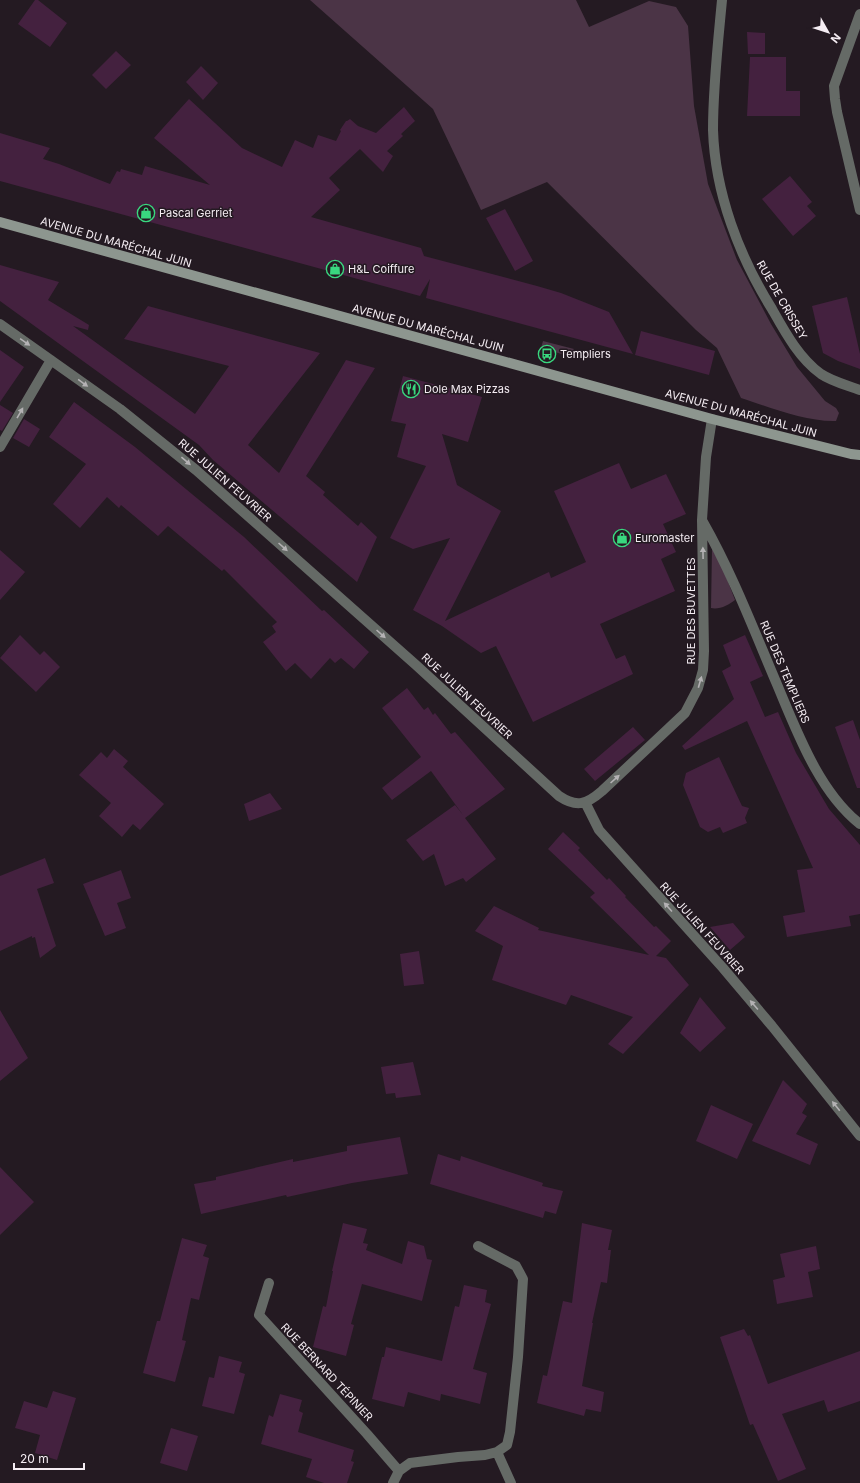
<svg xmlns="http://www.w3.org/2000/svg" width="860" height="1483" viewBox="0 0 860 1483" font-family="Inter,sans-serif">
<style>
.green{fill:#4b3446}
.building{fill:#44213f}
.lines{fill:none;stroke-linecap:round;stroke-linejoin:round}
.minor{stroke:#656a66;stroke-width:10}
.secondary{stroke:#8d968f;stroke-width:10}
.oneway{fill:#b4b2b4}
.labels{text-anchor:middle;stroke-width:3;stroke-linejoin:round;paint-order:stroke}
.poi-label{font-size:11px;fill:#f5edf3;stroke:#241a22;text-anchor:start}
.street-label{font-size:11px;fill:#f5edf3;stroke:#241a22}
</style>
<rect width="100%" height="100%" fill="#241a22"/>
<path class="green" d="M310 0H576L589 27 649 1 676 7 688 26 694 106 708 184 737 260 771 324 797 367 825 401 836 408 839 413 836 421C806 422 769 407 741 398L717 348 696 330 547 182 481 210 433 109Z
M543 341 574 349 572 357 541 348Z
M712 549 722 566 735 600C729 605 719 610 711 608Z"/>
<path class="building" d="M35 0H38L67 23 50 47 18 24Z
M747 32 765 33V54H748Z
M116 51 131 65 106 89 92 75Z
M750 57H786V91H800V116H747Z
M201 66 218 83 203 100 186 82Z
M189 99 242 148 282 167 295 140 313 148 318 135 336 141 341 131 340 130 346 121H347L350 119 358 126 376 133 404 107 415 121 401 134 403 136 387 151 393 156 383 172 360 149 329 178 340 190 311 217 421 248 424 256 537 286 561 293 609 312 633 354 426 298 430 279 420 296 0 181V133L50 148 43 159 59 164 110 184 117 171 120 172 121 169 142 175 145 166 210 185 154 138Z
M790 176 812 202 807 206 816 216 793 236 762 199Z
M505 209 533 261 515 271 486 218Z
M0 265 59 282 48 300 89 325 88 330 73 326 195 414 229 366 124 339 148 306 320 353 248 445 279 473 346 360 375 368 306 476 325 492 323 495 358 526 361 522 377 537 357 582 213 460 199 445 0 301Z
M847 297 860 354V369L838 361 823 353 812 306Z
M641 331 715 351 709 375 635 355Z
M0 350 24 367 0 402Z
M403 376 482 397 468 442 442 434 457 485 501 511 445 621 549 572 551 578 586 562 554 491 619 463 631 489 666 474 686 514 663 524 676 552 661 559 675 591 600 624 616 659 625 655 633 674 533 722 496 646 481 653 442 626 413 610 450 538 413 549 390 538 426 466 397 457 406 424 391 421Z
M74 402 135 447 244 537 322 611 324 610 369 652 354 669 341 658 335 663 330 658 311 679 295 663 286 671 263 642 276 632 272 626 277 622 224 569 222 571 168 526 158 536 121 505 119 508 107 497 80 528 53 504 86 464 49 437Z
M0 405 13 413 2 431 0 430Z
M24 419 40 429 29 447 13 438Z
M0 550 25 572 0 600Z
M20 635 40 655 44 651 60 667 36 692 0 658Z
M745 635 763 676 750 682 765 717 778 712 796 753 829 809 860 845V914L849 916 851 926 787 937 783 916 805 912 797 870 813 868 747 721 685 750 682 746 734 699 722 671 731 666 723 645Z
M407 688 424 710 428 707 433 715 435 713 451 734 455 732 505 789 465 818 496 859 466 882 463 878 445 886 434 854 423 861 406 840 455 805 463 815 431 771 392 800 382 788 421 757 382 708Z
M853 720 860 740V788H857L835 727Z
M633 727 645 740 595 781 584 769Z
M114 749 128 761 123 767 164 804 140 830 133 824 122 837 99 816 111 803 79 775 101 752 107 758Z
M719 757 742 806 749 808 745 818 747 823 723 833 720 827 708 832 700 827 683 785 686 773Z
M270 793 282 809 249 821 244 804Z
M563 832 580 848 578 850 607 880 609 878 626 896 625 897 654 927 656 926 671 941 656 956 666 958 689 985 623 1054 608 1044 633 1017 571 995 566 1005 492 980 503 946 475 931 494 906 539 928 538 930 649 955 590 897 595 893 548 849Z
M45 858 54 883 37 889 56 946 40 958 35 937 32 938V936L0 951V876Z
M121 870 131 898 117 903 126 928 105 936 83 884Z
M733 923 745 937 730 950 710 927Z
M419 951 424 984 404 986 400 954Z
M700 997 726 1028 700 1052 680 1033Z
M0 1010 28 1058 0 1081Z
M413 1062 421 1095 396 1098 395 1093 386 1094 381 1067Z
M783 1080 807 1104 802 1113 807 1116 796 1134 818 1144 810 1165 752 1141Z
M711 1105 753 1124 737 1159 696 1141Z
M400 1137 408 1174 352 1183 287 1197 286 1195 201 1214 194 1184 216 1180V1177L293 1159V1162L347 1151V1146Z
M438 1154 460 1161 461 1156 543 1183 542 1186 563 1191 556 1214 545 1211 543 1218 430 1184Z
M0 1167 34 1202 0 1235Z
M343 1223 367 1229 363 1243 368 1244 366 1250 402 1264 408 1241 424 1246 427 1259 432 1260 422 1301 362 1284 351 1324 354 1325 346 1356 313 1347 323 1306 326 1307 333 1271H332Z
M582 1223 612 1230 608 1250H611L607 1283 601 1282 592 1323H593L582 1386 604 1392 601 1412 586 1409 584 1416 537 1403 543 1375 547 1376 563 1301 572 1303Z
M182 1238 207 1245 203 1256 209 1258 199 1300 191 1298 182 1340 186 1341 175 1382 143 1373 157 1321H160Z
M816 1246 820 1269 808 1272 813 1297 777 1304 773 1280 785 1277 780 1254Z
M464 1285 487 1290 485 1302 491 1304 473 1369 487 1373 480 1404 441 1394 440 1401 408 1392 404 1407 372 1399 382 1357H384L386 1347 442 1361 455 1306 459 1307Z
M744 1329 748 1336 750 1335 768 1384 860 1351V1401L828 1412 824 1400 782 1414 806 1469 778 1481 753 1424 750 1425 720 1337Z
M219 1356 242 1362 239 1372 245 1374 234 1414 202 1406 209 1377 214 1378Z
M53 1391 76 1398 57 1460 35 1453 40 1435 15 1428 24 1401 47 1408Z
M280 1394 302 1400 299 1411 303 1413 298 1432 354 1450 351 1461 354 1462 347 1483H324L306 1477 312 1459 261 1444 269 1415 273 1417Z
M171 1428 198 1436 187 1471 160 1463Z"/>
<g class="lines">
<path class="minor" d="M722 0C718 43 713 86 713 130 715 193 739 256 772 309 785 332 799 358 821 374 833 382 847 385 860 390
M860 14 834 86 835 99 837 112 860 210
M0 324 120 409 196 470 416 665 559 796C577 808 587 804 602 791L685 713 698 688 703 670 704 651 702 520 706 457 712 419
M0 447 51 360
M703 522C732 573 753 628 776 682 796 729 818 791 860 824
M585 802 599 830 723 968 772 1026 860 1136
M269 1283 259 1315 367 1434 399 1471
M497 1452 511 1483
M393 1483 399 1471 410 1463 458 1457 485 1455 497 1452 507 1445 510 1432 518 1357 523 1279 516 1266 478 1246"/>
<path class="secondary" d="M0 222 712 419 851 454 860 455"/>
</g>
<defs><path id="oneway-solid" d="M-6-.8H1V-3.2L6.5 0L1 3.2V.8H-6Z"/></defs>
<g class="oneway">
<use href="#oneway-solid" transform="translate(25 342) rotate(35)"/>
<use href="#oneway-solid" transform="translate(83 383) rotate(36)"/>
<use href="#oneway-solid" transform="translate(20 413) rotate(-60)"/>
<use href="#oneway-solid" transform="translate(186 461) rotate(40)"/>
<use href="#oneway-solid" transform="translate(283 547) rotate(42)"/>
<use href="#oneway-solid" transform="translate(703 553) rotate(-91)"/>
<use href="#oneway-solid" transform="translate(381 634) rotate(42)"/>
<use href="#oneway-solid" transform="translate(700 682) rotate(-74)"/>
<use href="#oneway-solid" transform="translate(615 779) rotate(-42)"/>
<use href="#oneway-solid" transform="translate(668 907) rotate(-132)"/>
<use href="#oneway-solid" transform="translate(754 1005) rotate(-131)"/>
<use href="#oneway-solid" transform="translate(836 1106) rotate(-129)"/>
</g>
<defs>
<symbol id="shop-ring" viewBox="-11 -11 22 22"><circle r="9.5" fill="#241a22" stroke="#39d87f" stroke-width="1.5"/><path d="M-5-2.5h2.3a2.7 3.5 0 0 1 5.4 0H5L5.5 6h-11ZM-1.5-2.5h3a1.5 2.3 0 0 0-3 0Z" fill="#39d87f"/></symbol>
<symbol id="bus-ring" viewBox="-11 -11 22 22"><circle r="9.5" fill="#241a22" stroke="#39d87f" stroke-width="1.5"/><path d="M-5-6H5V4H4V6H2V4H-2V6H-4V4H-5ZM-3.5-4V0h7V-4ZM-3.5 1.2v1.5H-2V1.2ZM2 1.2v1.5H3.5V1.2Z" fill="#39d87f"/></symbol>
<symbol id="restaurant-ring" viewBox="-11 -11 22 22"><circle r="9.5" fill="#241a22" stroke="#39d87f" stroke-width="1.5"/><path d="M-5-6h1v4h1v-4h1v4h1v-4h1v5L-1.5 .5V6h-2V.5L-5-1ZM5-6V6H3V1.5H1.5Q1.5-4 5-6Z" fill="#39d87f"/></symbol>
</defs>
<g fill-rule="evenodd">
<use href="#shop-ring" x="136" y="203" width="20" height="20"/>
<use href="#shop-ring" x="325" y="259" width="20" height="20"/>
<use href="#bus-ring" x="537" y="344" width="20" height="20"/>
<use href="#restaurant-ring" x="401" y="379" width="20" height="20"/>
<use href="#shop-ring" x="612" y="528" width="20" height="20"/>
</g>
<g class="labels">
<g class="poi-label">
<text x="159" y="217">Pascal Gerriet</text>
<text x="348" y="273">H&amp;L Coiffure</text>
<text x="560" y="358">Templiers</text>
<text x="424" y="393">Dole Max Pizzas</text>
<text x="635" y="542">Euromaster</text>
</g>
<g class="street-label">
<text transform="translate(116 242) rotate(16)" y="4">AVENUE DU MARÉCHAL JUIN</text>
<text transform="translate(782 300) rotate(60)" y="4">RUE DE CRISSEY</text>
<text transform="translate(428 328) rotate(15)" y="4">AVENUE DU MARÉCHAL JUIN</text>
<text transform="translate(741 413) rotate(15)" y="4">AVENUE DU MARÉCHAL JUIN</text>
<text transform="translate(225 480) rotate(41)" y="4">RUE JULIEN FEUVRIER</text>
<text transform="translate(691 611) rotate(-90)" y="4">RUE DES BUVETTES</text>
<text transform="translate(785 672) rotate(67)" y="4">RUE DES TEMPLIERS</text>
<text transform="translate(467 696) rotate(43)" y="4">RUE JULIEN FEUVRIER</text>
<text transform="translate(702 928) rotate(48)" y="4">RUE JULIEN FEUVRIER</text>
<text transform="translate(327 1372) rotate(47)" y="4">RUE BERNARD TÉPINIER</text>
</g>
</g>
<g transform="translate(828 32) rotate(129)" stroke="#241a22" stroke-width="3" paint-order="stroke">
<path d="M0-3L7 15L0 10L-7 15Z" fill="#f5edf3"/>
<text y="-6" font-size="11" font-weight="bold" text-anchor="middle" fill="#f5edf3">N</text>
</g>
<path d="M14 1463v6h70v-6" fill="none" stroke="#f5edf3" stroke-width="2"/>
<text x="20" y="1463" font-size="12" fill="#f5edf3" stroke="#241a22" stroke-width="3" paint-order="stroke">20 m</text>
</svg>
